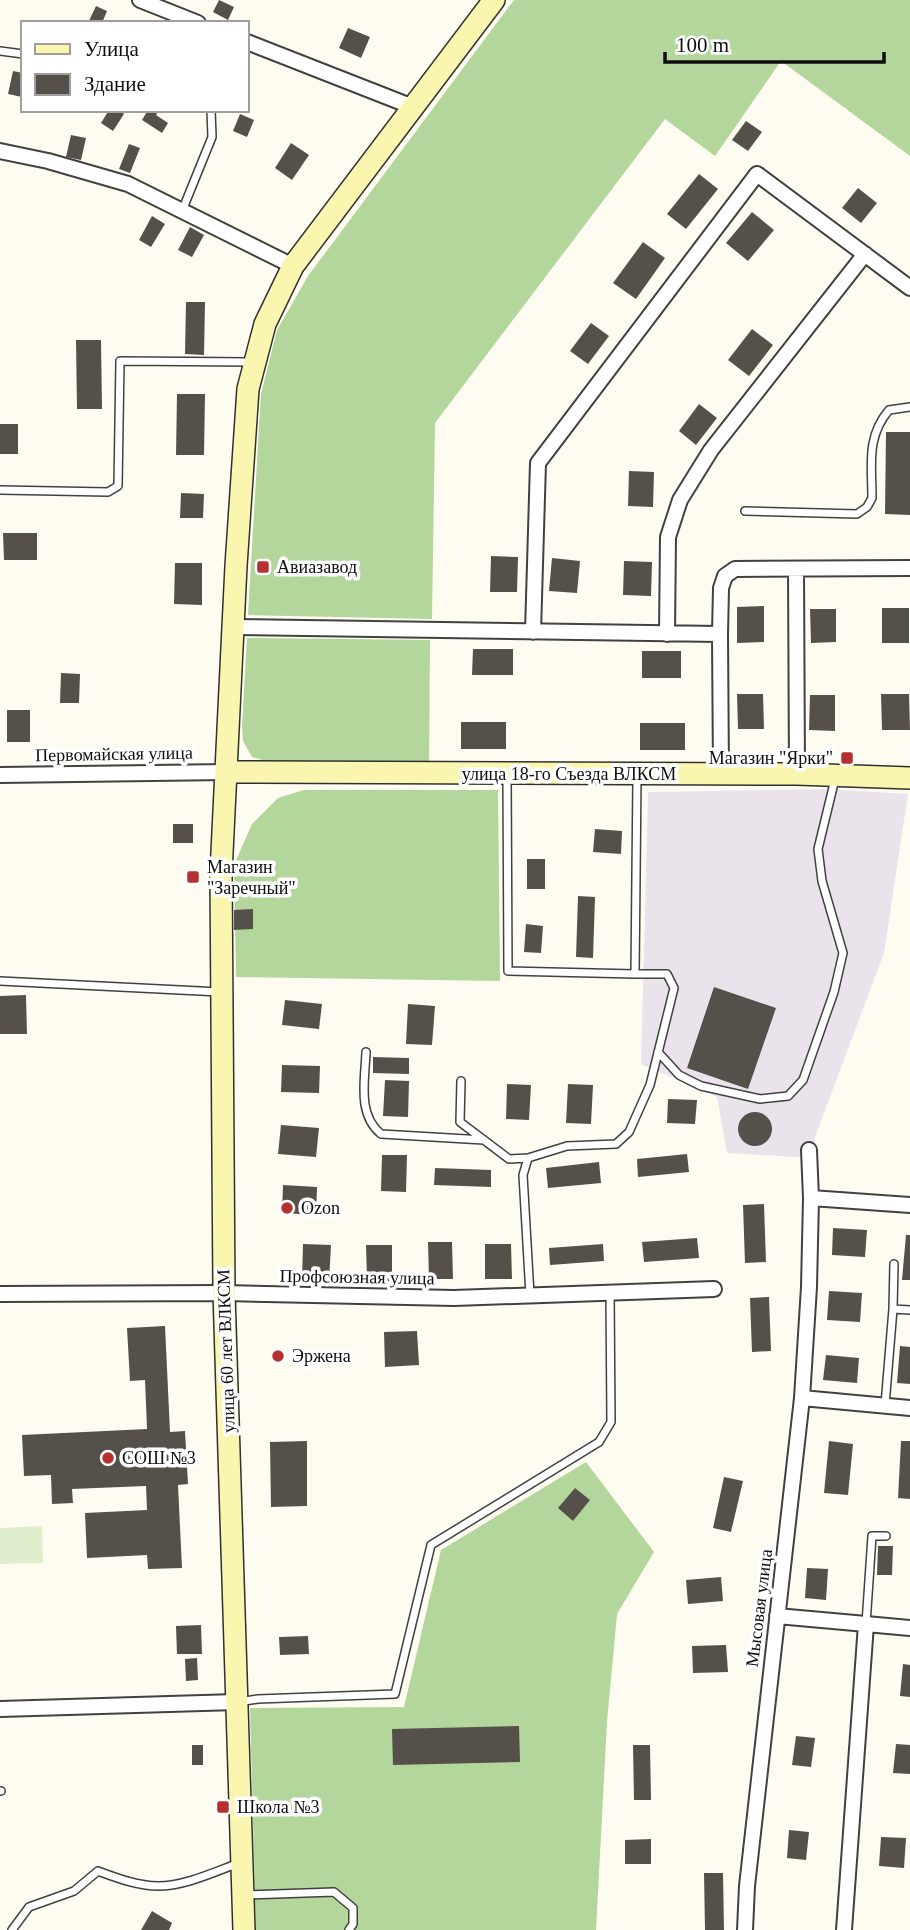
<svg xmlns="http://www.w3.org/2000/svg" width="910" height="1930" viewBox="0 0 910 1930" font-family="Georgia,serif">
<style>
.industrial{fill:#ebe3ec}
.forest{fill:#b2d69b}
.pitch{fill:#e0eecc}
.building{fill:#56504b}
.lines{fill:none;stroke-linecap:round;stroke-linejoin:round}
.lane-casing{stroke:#414141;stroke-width:10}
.street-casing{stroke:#414141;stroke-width:18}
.secondary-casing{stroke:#303030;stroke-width:24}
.lane{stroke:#fff;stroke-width:7}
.street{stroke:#fff;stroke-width:14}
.secondary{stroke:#faf6af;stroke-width:21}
.poi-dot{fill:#b5312f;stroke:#fff;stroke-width:2.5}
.labels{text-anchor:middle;stroke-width:7;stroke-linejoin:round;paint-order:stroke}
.poi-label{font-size:18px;fill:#0e0e0e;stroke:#fff;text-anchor:start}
.street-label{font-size:18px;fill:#0e0e0e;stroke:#fff}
</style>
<rect width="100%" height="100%" fill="#fefcf0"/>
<path class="industrial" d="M827 789 908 794 884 953 815 1137 814 1158 727 1153 717 1097 641 1064 648 792Z"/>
<path class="forest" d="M514 0H910V156L781 61 715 156 665 119 435 423 432 619 248 615 261 394 277 330 308 276Z
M247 638 430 640 429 766 275 764 252 757 243 741 242 725Z
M304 790H498L500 981 236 977 234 865 252 824 278 798Z
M586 1462 654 1552 617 1614 607 1722 596 1930H256L250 1708 404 1707 441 1550Z"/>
<path class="pitch" d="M42 1526 43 1563 0 1564V1528Z"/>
<path class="building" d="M219 0 234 7 228 20 213 12Z
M96 6 107 11 102 23H88Z
M348 28 370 37 361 58 339 48Z
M13 71 23 73 22 97 8 94Z
M109 110H119L124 114 113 131 101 123Z
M148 110H159L156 115 168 123 162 133 142 120Z
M240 114 254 120 247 137 233 131Z
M746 121 762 132 748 151 732 140Z
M71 135 86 138 81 160 66 157Z
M291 143 309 155 292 180 275 168Z
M129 144 140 148 130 173 119 169Z
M699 174 718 189 686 229 667 214Z
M858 188 877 203 861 223 842 208Z
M752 212 774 230 748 261 726 243Z
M152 216 165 224 151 247 139 240Z
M190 227 204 235 192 257 178 250Z
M643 242 665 258 636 299 613 283Z
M186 302H205L204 355 185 354Z
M591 323 609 336 588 364 570 351Z
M752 329 773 345 749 376 728 360Z
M76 340H101L102 409H77Z
M177 394H205L204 455H176Z
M699 404 717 418 696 445 679 431Z
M0 424H18V454H0Z
M886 432H910V515L885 514Z
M629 471 654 472 653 507 628 506Z
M181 493 204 494 203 518H180Z
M3 533H37V560H4Z
M491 556 518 557 517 592H490Z
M552 558 580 561 577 593 549 591Z
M624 561 652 562 651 596 623 595Z
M175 563H202V605L174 604Z
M764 606V642L737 643V607Z
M882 608H909V643H882Z
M810 609H836V642L811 643Z
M473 649H513V675H472Z
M642 651H681V678H642Z
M61 673 80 674 79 703H60Z
M737 694H763L764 729H738Z
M881 694H909L910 730H882Z
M810 695H835V731L809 730Z
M7 710H30V742H7Z
M461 722H506V749H461Z
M640 723H685V750H640Z
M173 824H193V843H173Z
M595 829 622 831 621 854 593 852Z
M527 859H545V889H527Z
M578 896 595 897 593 958 576 957Z
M253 909V929L234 930V910Z
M526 924 543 926 541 953 524 952Z
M714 987 776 1008 748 1089 687 1068Z
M26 995 27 1034H0V996Z
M285 1000 322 1004 319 1029 282 1025Z
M408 1004 435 1006 432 1045 406 1044Z
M373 1057 409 1058V1074L373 1073Z
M282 1065 320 1066 319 1093 281 1092Z
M385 1080 409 1081 408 1117 383 1116Z
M507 1084 531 1085 529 1120 506 1119Z
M568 1084 593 1085 591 1124 566 1123Z
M668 1099 697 1100 695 1124 667 1123Z
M738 1129a17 17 0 1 1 34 0a17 17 0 1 1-34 0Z
M281 1125 319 1128 316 1157 278 1154Z
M687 1154 689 1172 638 1177 637 1159Z
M382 1155H407L406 1192 381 1191Z
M599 1162 601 1183 548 1188 546 1168Z
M435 1168 491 1170V1187L434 1185Z
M283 1185 317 1187 316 1215 282 1213Z
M764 1204 766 1262 745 1263 743 1205Z
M833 1228 867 1230 865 1257 832 1255Z
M906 1235H910V1280H902Z
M697 1238 699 1258 644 1262 642 1242Z
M428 1242H452L453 1279H429Z
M303 1244 331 1245 329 1282 302 1280Z
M485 1244H511L512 1279H485Z
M603 1244 604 1261 550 1265 549 1248Z
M366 1245H392V1281H367Z
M829 1291 862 1293 860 1322 827 1320Z
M769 1297 771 1351 752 1352 750 1298Z
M165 1326 170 1432 185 1431 188 1484 178 1485 182 1568 148 1569 147 1555 87 1558 85 1513 147 1510 146 1486 72 1489 73 1503 52 1504 51 1475 24 1476 22 1435 147 1429 145 1380 130 1381 127 1328Z
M417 1331 419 1365 385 1367 384 1332Z
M900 1346 910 1347V1384L897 1383Z
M826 1355 859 1358 857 1383 823 1380Z
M307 1441V1506L271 1507 270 1442Z
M829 1441 853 1444 848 1495 824 1493Z
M901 1441H910V1499L898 1498Z
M724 1477 743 1481 731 1532 713 1528Z
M575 1488 590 1500 573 1521 558 1508Z
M878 1546H893L892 1575H877Z
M807 1568 828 1569 826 1600 805 1598Z
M721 1577 723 1601 688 1604 686 1580Z
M201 1625 202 1654H177L176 1626Z
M308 1636 309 1654 280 1655 279 1637Z
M726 1645 728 1672 693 1673 692 1646Z
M197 1658 198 1680 186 1681 185 1659Z
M903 1664 910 1665V1697L900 1696Z
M519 1726 520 1762 393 1765 392 1729Z
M796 1736 815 1738 811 1767 792 1765Z
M896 1744 910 1745V1774L893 1773Z
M192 1745H203V1765H192Z
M633 1745H650L651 1800H634Z
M789 1830 809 1832 806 1860 787 1858Z
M881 1837 906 1838 904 1868 879 1866Z
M651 1839V1864H625V1840Z
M704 1873H723L724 1930H705Z
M152 1911 172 1923 169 1930H141Z"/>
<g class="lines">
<defs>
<path id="lane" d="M0 51 23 54
M182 211 212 137 211 110
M0 490 108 492 118 486 120 361 252 362
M745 511 857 514 867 507 872 498C872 465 866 437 889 410L910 407
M507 775 508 971 635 974 637 777
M0 981 220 992
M366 1052C365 1081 357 1114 381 1134L484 1140
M658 1052 679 1075 701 1086 760 1099 788 1096 803 1080 834 992 843 953 822 881 818 849 835 779
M461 1081 460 1122 509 1159 528 1158
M530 1295 523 1175 528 1158 567 1146 616 1144 629 1132 650 1085 674 988 667 974H635
M893 1309 910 1310
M885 1405 893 1309 894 1264
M866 1624 872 1536H886
M238 1702 258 1699 395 1694 431 1545 599 1442 611 1422 610 1293
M0 1791H1
M244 1895 334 1892 353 1908V1924L349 1930
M12 1930 29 1907 74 1891 98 1871C117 1878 138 1886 158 1886 185 1886 214 1872 239 1863"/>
<path id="street" d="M140 0 198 23
M247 42 413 107
M0 151 48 161 128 184 293 266
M796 569 797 774
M234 627 720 634 721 774
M533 632 538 463 757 174 910 288
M667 634 668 537 680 500 711 450 865 254
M720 634 721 588 725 576 735 569 910 568
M0 775 228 772
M809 1150 811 1198
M0 1294 224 1293 454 1298 714 1289
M802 1398 809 1287 811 1198 910 1205
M777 1616 866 1624
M0 1709 237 1702
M745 1930 747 1886 802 1398 910 1408
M844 1930 866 1624 910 1628"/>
<path id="secondary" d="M228 772 797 774 910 778
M244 1930 224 1293 221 873 236 566 248 389 265 324 293 266 494 0"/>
</defs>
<use href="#lane" class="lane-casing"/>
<use href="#street" class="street-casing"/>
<use href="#secondary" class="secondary-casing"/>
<use href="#lane" class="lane"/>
<use href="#street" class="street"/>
<use href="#secondary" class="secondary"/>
</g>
<g class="poi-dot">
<rect x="256" y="560" width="14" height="14" rx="3.5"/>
<rect x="840" y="751" width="14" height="14" rx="3.5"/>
<rect x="186" y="870" width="14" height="14" rx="3.5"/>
<circle cx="287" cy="1208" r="7"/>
<circle cx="278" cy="1356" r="7"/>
<circle cx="108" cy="1458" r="7"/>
<rect x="216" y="1800" width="14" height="14" rx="3.5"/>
</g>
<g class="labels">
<g class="poi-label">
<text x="277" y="573">Авиазавод</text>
<text x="833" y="764" text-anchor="end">Магазин "Ярки"</text>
<text x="207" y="873">Магазин<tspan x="207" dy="21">"Заречный"</tspan></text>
<text x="301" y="1214">Ozon</text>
<text x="292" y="1362">Эржена</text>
<text x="122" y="1464">СОШ №3</text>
<text x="237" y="1813">Школа №3</text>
</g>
<g class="street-label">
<text transform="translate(114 754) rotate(-1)" y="6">Первомайская улица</text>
<text x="569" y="780">улица 18-го Съезда ВЛКСМ</text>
<text transform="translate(357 1277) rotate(1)" y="6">Профсоюзная улица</text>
<text transform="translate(226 1351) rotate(-92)" y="6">улица 60 лет ВЛКСМ</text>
<text transform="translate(759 1608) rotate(-83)" y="6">Мысовая улица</text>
</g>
</g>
<rect x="21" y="21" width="228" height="91" fill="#ffffff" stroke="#9f9f9f" stroke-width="2"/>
<rect x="35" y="44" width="35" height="10" fill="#faf6af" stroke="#9f9f9f" stroke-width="2"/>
<text x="84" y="56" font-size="21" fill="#0e0e0e">Улица</text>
<rect x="35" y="74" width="35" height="21" fill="#56504b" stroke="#9f9f9f" stroke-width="2"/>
<text x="84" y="91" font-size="21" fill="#0e0e0e">Здание</text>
<path d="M665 52v10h219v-10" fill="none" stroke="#0e0e0e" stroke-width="3.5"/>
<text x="676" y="52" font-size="21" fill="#0e0e0e" stroke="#ffffff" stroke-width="5" paint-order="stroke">100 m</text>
</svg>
